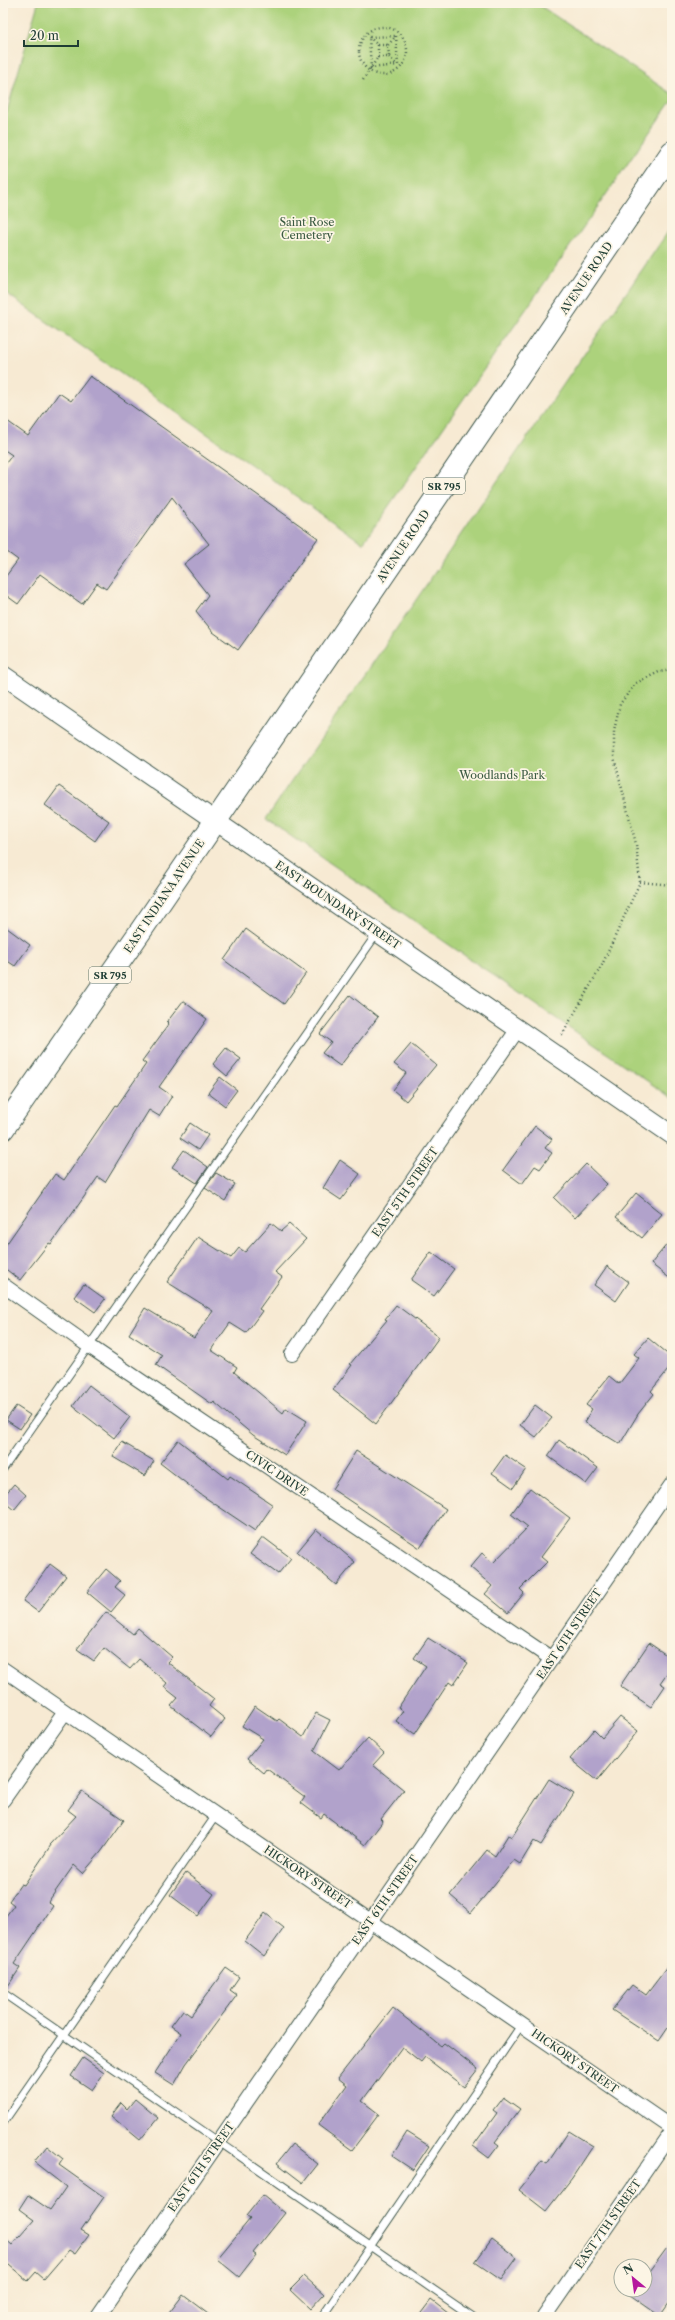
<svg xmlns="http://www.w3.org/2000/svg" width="675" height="2320" viewBox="0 0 675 2320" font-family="'Libre Caslon Text',serif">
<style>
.green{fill:#acd27c;stroke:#668858}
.building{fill:#b1a2cb}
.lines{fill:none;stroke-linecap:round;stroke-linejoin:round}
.service-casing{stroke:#3f574c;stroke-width:9}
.minor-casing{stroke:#3f574c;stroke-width:16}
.tertiary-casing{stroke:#3f574c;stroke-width:20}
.primary-casing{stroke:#3f574c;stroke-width:24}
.path{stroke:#3f574c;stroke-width:2.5;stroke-dasharray:1 3;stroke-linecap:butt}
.service{stroke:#fff;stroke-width:7}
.minor{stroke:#fff;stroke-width:14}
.tertiary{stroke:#fff;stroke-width:18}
.primary{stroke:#fff;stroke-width:22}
.rail-casing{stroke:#1f3d34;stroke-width:4.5}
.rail{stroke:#fcf5e5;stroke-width:3;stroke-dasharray:9;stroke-linecap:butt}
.labels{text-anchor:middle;stroke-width:3.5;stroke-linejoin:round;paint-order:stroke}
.shield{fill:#fcf5e5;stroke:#617469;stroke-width:1}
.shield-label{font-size:10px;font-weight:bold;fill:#1f3d34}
.park-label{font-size:11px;fill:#3b5b42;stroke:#fcf5e5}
.street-label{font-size:11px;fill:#1f3d34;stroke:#fcf5e5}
</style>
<rect width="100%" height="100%" fill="#fcf5e5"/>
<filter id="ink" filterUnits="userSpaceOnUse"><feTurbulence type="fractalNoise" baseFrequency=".025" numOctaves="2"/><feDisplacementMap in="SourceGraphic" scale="8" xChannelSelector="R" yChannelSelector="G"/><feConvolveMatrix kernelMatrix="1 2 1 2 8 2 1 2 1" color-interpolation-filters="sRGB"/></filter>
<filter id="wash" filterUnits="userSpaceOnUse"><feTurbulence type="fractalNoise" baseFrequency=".012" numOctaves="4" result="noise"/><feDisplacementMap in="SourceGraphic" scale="16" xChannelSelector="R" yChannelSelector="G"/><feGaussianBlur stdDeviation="0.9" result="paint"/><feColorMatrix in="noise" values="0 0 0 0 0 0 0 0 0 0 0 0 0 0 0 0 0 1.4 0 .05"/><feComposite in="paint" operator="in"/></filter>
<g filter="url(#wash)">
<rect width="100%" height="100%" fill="#f7ead3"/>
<path class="green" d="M38 3H536L672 94V100L363 543 3 291V125Z
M672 226V1098L266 819Z"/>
<g id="blocks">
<path class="building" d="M90 376 318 538 238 650 213 632 196 611 208 595 184 564 209 544 172 497 106 589 97 583 82 604 40 574 18 604 3 593V580L18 560 3 549V467L12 455 3 449V418L28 436 59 393 71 401Z
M59 786 109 821 95 841 45 805Z
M3 925 30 945 15 966 3 958Z
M246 929 306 973 284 1004 224 960Z
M350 995 378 1017 340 1066 322 1053 331 1042 320 1034Z
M183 1001 207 1019 159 1087 172 1096 159 1116 149 1110 105 1182 98 1177 51 1244 49 1243 20 1280 3 1267V1249L55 1174 64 1180 115 1105 117 1106 146 1064 142 1061 169 1024 167 1022Z
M411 1044 436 1065 406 1101 393 1090 406 1073 394 1064Z
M226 1048 241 1059 227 1076 213 1064Z
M220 1077 237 1090 225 1106 208 1093Z
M190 1123 208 1135 198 1150 180 1138Z
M535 1126 552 1139 545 1148 552 1153 540 1169 535 1166 522 1184 503 1170Z
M184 1150 208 1167 197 1183 172 1167Z
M340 1160 360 1174 341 1200 323 1188Z
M586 1164 607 1184 575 1218 554 1198Z
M216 1173 235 1184 225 1201 205 1188Z
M636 1193 662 1214 642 1238 616 1217Z
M271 1223 281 1231 289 1224 306 1239 275 1272 282 1277 259 1309 262 1311 246 1333 230 1323 211 1350 237 1367 234 1372 283 1413 286 1408 307 1421 285 1455 253 1435 214 1402 212 1404 156 1365 162 1355 129 1334 145 1308 194 1338 213 1311 167 1282 198 1237 231 1258 239 1248 245 1252Z
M672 1238V1280L651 1264Z
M431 1252 454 1269 434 1296 411 1280Z
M607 1266 629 1282 616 1301 594 1285Z
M84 1284 105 1299 95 1312 74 1297Z
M396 1305 439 1337 376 1424 333 1390 352 1365 350 1364 387 1320 385 1319Z
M648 1338 672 1358V1365L651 1391 654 1394 638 1414 620 1444 584 1422 592 1409 586 1405 609 1376 619 1384 639 1358 634 1354Z
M89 1385 130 1417 114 1438 73 1406Z
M535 1405 552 1418 536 1437 520 1425Z
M16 1406 30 1415 20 1429 6 1420Z
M178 1440 228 1479 230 1476 273 1505 255 1531 200 1494 160 1463Z
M559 1440 598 1468 586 1484 548 1456Z
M122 1442 154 1461 145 1476 113 1457Z
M356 1451 446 1509 420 1548 332 1489Z
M505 1455 526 1469 513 1488 492 1473Z
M14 1484 26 1495 14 1510 3 1501V1497Z
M530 1488 570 1518 541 1557 547 1562 520 1589 524 1593 508 1613 485 1594 492 1586 470 1567 482 1553 493 1563 528 1527 511 1514Z
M316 1529 355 1562 336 1585 297 1552Z
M263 1537 291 1558 278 1574 250 1554Z
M50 1564 66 1576 38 1612 23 1601Z
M106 1569 120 1581 115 1587 125 1595 111 1612 87 1592Z
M106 1612 133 1634 138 1628 172 1657 167 1662 214 1699 209 1706 225 1719 211 1737 171 1706 178 1698 164 1687 167 1683 139 1659 130 1669 104 1648 94 1661 77 1649Z
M428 1638 468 1663 453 1685 449 1682 415 1734 396 1721 403 1711 398 1708 426 1666 414 1658Z
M649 1643 672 1659V1666L660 1683 665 1686 651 1707 620 1686Z
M255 1706 277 1721 279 1719 303 1737 316 1713 330 1720 314 1751 339 1770 368 1738 384 1753 373 1765 404 1790 381 1819 383 1821 365 1845 324 1814 321 1818 301 1803 305 1797 267 1769 264 1773 247 1759 263 1739 242 1726Z
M620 1717 638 1731 597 1781 570 1759 594 1730 602 1738Z
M549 1779 574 1794 541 1845 534 1841 520 1864 514 1860 471 1913 450 1895 487 1850 495 1856 508 1835 512 1837Z
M82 1791 124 1820 101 1852 83 1873 74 1865 48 1902 53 1906 14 1964 20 1968 6 1989 3 1988V1920L14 1905 9 1901 21 1884 24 1885 51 1845 50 1844 76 1816 68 1810Z
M186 1873 214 1894 198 1916 170 1895Z
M265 1913 284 1928 264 1956 245 1941Z
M672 1961V2022L659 2041 612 2010 632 1985 646 1995Z
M226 1968 239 1977 230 1990 237 1995 186 2064 174 2085 155 2073 181 2033 171 2026 183 2010 191 2016Z
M393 2008 441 2046 444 2043 478 2069 464 2087 425 2057 421 2062 402 2047 362 2101 379 2114 352 2150 318 2125 347 2085 338 2078Z
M83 2058 104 2073 92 2090 71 2076Z
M503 2097 520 2109 495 2142 499 2145 489 2158 473 2146 497 2113 493 2110Z
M135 2099 158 2118 140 2140 111 2116 121 2103 127 2109Z
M569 2131 593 2146 572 2178 546 2211 519 2190 542 2161 547 2164Z
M407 2132 429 2146 413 2170 392 2156Z
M292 2144 318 2164 303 2183 277 2163Z
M47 2146 63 2159 59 2165 104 2197 81 2230 89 2235 75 2254 69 2250 44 2279 36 2272 28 2281 3 2260V2237L12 2245 34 2220 19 2209 28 2195 50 2210 66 2187 34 2162Z
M263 2195 285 2213 253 2253 256 2255 239 2277 217 2259 250 2219 246 2216Z
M492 2239 517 2258 501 2280 475 2262Z
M672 2241V2299L660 2316 623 2290H645V2278Z
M304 2276 324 2294 310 2309 290 2290Z
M183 2295 212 2317H166Z
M431 2300 453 2317H418Z"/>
</g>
</g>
<g filter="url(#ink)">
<use href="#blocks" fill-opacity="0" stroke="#3f574c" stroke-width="1"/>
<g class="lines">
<defs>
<path id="service" d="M3 1469 378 932
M3 1993 473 2317
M3 2123 217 1814
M322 2317 522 2024"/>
<path id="minor" d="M3 1285 89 1346 552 1659
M292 1354 518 1029
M3 1669 672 2128
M3 1800 65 1712
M98 2317 672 1484
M544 2317 672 2132"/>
<path id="tertiary" d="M3 675 672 1135"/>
<path id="primary" d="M3 1129 142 929 672 152"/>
</defs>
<use href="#service" class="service-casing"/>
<use href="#minor" class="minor-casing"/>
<use href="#tertiary" class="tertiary-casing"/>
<use href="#primary" class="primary-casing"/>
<path class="path" d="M359 51a24 24 0 1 1 48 0a24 24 0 1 1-48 0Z
M396 36 398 65 371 68 369 37Z
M369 37 378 45V57H389L388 45H378
M388 45 396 36
M389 57 397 65
M363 80 378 57
M640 882 672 885
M562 1035 602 965 640 882 636 844 614 757V731L620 704 636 683 659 672 672 670"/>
<use href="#service" class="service"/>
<use href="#minor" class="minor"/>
<use href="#tertiary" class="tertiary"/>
<use href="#primary" class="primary"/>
<defs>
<path id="rail" d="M3 4V3"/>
</defs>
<use href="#rail" class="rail-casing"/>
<use href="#rail" class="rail"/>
</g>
</g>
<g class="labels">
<g class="shield">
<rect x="423" y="478" width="42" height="16" rx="3"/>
<rect x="89" y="967" width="42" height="16" rx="3"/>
</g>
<g class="shield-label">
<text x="444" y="490">SR 795</text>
<text x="110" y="979">SR 795</text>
</g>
<g class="park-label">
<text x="307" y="226">Saint Rose<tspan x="307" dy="13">Cemetery</tspan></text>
<text x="502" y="779">Woodlands Park</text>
</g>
<g class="street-label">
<text transform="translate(586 278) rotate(-56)" y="4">AVENUE ROAD</text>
<text transform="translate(403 546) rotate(-56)" y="4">AVENUE ROAD</text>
<text transform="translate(164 896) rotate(-56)" y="4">EAST INDIANA AVENUE</text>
<text transform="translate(338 905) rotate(34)" y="4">EAST BOUNDARY STREET</text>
<text transform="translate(405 1192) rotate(-55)" y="4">EAST 5TH STREET</text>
<text transform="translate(277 1473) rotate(34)" y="4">CIVIC DRIVE</text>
<text transform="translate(569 1634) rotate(-56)" y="4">EAST 6TH STREET</text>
<text transform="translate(308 1877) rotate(34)" y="4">HICKORY STREET</text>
<text transform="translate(385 1900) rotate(-55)" y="4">EAST 6TH STREET</text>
<text transform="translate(575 2061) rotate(35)" y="4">HICKORY STREET</text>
<text transform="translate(201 2167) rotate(-55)" y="4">EAST 6TH STREET</text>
<text transform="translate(608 2224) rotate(-55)" y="4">EAST 7TH STREET</text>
</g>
</g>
<rect width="675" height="2320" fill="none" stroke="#fcf5e5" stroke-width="16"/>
<g transform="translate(633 2278) rotate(331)"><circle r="19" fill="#fcf5e5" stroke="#a4ab9e"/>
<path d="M0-3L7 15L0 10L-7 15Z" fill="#b5179e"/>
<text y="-6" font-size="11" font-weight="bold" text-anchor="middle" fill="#1f3d34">N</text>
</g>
<path d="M24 40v6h54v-6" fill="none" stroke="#1f3d34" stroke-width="2"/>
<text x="30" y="40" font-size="12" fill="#1f3d34" stroke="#fcf5e5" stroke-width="3" paint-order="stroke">20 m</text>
</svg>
